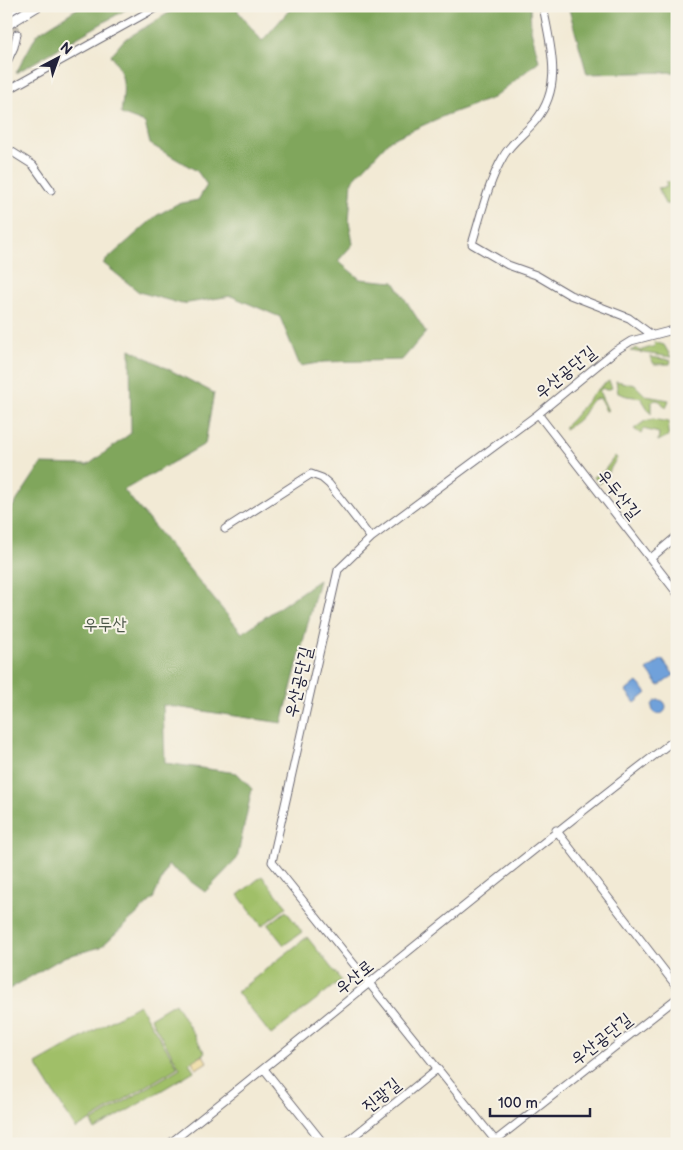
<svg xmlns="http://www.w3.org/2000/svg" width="683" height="1150" viewBox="0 0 683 1150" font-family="'Balsamiq Sans','Poor Story',sans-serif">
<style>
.green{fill:#a0bf67;stroke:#617051}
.forest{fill:#80a65c;stroke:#51644c}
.sand{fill:#eeda9e;stroke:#887e6c}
.water{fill:#6fa1da;stroke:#48628a}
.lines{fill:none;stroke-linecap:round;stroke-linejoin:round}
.minor-tunnel{stroke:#c8c2b6;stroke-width:7;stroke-dasharray:7 3.5;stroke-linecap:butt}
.minor-casing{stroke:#6b6871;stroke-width:9}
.highway-casing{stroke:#6b6871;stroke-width:12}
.minor{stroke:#fff;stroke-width:7}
.highway{stroke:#fff;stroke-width:10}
.labels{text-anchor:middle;stroke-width:4;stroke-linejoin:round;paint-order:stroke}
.street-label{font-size:18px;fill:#22223b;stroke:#f7f3e8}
.park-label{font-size:18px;fill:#4e594a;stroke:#f7f3e8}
</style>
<rect width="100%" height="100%" fill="#f7f3e8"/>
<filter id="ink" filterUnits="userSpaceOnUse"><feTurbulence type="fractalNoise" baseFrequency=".02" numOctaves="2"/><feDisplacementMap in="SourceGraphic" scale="10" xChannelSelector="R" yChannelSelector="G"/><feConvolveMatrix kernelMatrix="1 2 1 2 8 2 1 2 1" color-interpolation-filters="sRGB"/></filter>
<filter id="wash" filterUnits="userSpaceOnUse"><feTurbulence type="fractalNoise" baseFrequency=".0096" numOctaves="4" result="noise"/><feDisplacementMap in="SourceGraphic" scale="20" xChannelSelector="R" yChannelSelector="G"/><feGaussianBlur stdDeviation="1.12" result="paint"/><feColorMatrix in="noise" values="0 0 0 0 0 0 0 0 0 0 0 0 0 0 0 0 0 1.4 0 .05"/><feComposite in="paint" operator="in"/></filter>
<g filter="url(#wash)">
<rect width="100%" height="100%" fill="#f2ead5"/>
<path class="green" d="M677 181V204H665L658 188 667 187 666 182Z
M654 342 664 345 671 357 630 351 637 348 639 351 655 346Z
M650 357 671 360 670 364H654Z
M609 381 612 388 605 390 603 388 599 391 608 411H606L600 398C588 400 590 404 584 413 580 420 571 425 565 429V426C582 411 589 393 609 381Z
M616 381 635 385 646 396 669 400 666 408 660 401 655 400 651 403V414L641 398 627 396 618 393Z
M653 419 669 422 668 436 658 441 659 433 643 429 641 434 634 429 645 421Z
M615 456 617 458 603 481 599 484 594 477 604 471Z
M262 876 287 907 262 926 238 895Z
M286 911 302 932 284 945 268 925Z
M307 937 341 980 271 1035 237 992Z
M175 1003 205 1053 189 1063 194 1071 95 1130 91 1122 180 1068 150 1018Z
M139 1005 178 1067 76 1129 36 1064Z"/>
<path class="forest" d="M81 6H132L16 73 37 34Z
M180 6H244L237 10 262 41 293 6H530L531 30 539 61 493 98 446 115 390 140 352 181 349 221 353 244 338 261 360 279 394 282 426 332 402 360 324 362 300 366 280 317 231 296 182 304 139 292 103 263 156 216 177 204 198 200 207 185 197 171 150 144 145 123 121 114C124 89 127 77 111 55L124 40Z
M568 6H677V72L587 74Z
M130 349 214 393 205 444 124 490 242 633 319 580 282 723 163 705 165 763 237 773 252 789 237 859 205 892 168 865 153 899 101 947 64 957 6 991V517L41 464 88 465 131 433Z"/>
<path class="sand" d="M203 1055 207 1062 196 1069 192 1061Z"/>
<path class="water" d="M662 659 674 675 659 686 647 670Z
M637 682 647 693 635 703 626 691Z
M652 707a7 7 0 1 1 14 0a7 7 0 1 1-14 0Z"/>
</g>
<g filter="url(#ink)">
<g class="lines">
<path class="minor-tunnel" d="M8 6 17 34"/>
<defs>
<path id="minor" d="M543 6C550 46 564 85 536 120 526 133 511 142 503 157 488 183 481 215 472 244L508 265 536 275 570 295 629 318 652 335
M6 64 14 47 17 34
M6 91 159 6
M6 148 33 165 51 190
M538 414 677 593
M225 529 311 474 322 478 329 484 371 538
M651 558 677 536
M556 830 677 987
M264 1069 324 1144
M169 1144C339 1010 504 870 677 738
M344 1144 437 1069
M491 1144 677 998
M498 1144 272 862 338 570 371 538 538 414 615 351 631 341 677 329"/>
<path id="highway" d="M6 12 16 6
M6 25 37 6"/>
</defs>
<use href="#minor" class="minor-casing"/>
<use href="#highway" class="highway-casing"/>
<use href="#minor" class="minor"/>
<use href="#highway" class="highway"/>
</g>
</g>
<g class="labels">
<g class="street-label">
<text transform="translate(565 372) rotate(-39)" y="6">우산공단길</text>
<text transform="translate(619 494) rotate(52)" y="6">우두산길</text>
<text transform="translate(298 682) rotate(-77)" y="6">우산공단길</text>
<text transform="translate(354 977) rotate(-39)" y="6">우산로</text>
<text transform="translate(601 1039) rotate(-38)" y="6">우산공단길</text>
<text transform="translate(381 1095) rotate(-39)" y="6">진광길</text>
</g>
<g class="park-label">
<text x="105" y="630">우두산</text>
</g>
</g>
<rect width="683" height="1150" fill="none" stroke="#f7f3e8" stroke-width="25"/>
<g transform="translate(58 58) rotate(41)" stroke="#f7f3e8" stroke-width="4" paint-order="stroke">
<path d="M0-4L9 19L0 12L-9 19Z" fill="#22223b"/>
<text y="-8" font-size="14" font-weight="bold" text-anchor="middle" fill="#22223b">N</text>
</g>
<path d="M490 1108v8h100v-8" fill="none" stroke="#22223b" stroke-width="2.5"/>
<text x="498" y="1108" font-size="15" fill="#22223b" stroke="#f7f3e8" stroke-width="4" paint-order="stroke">100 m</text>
</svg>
